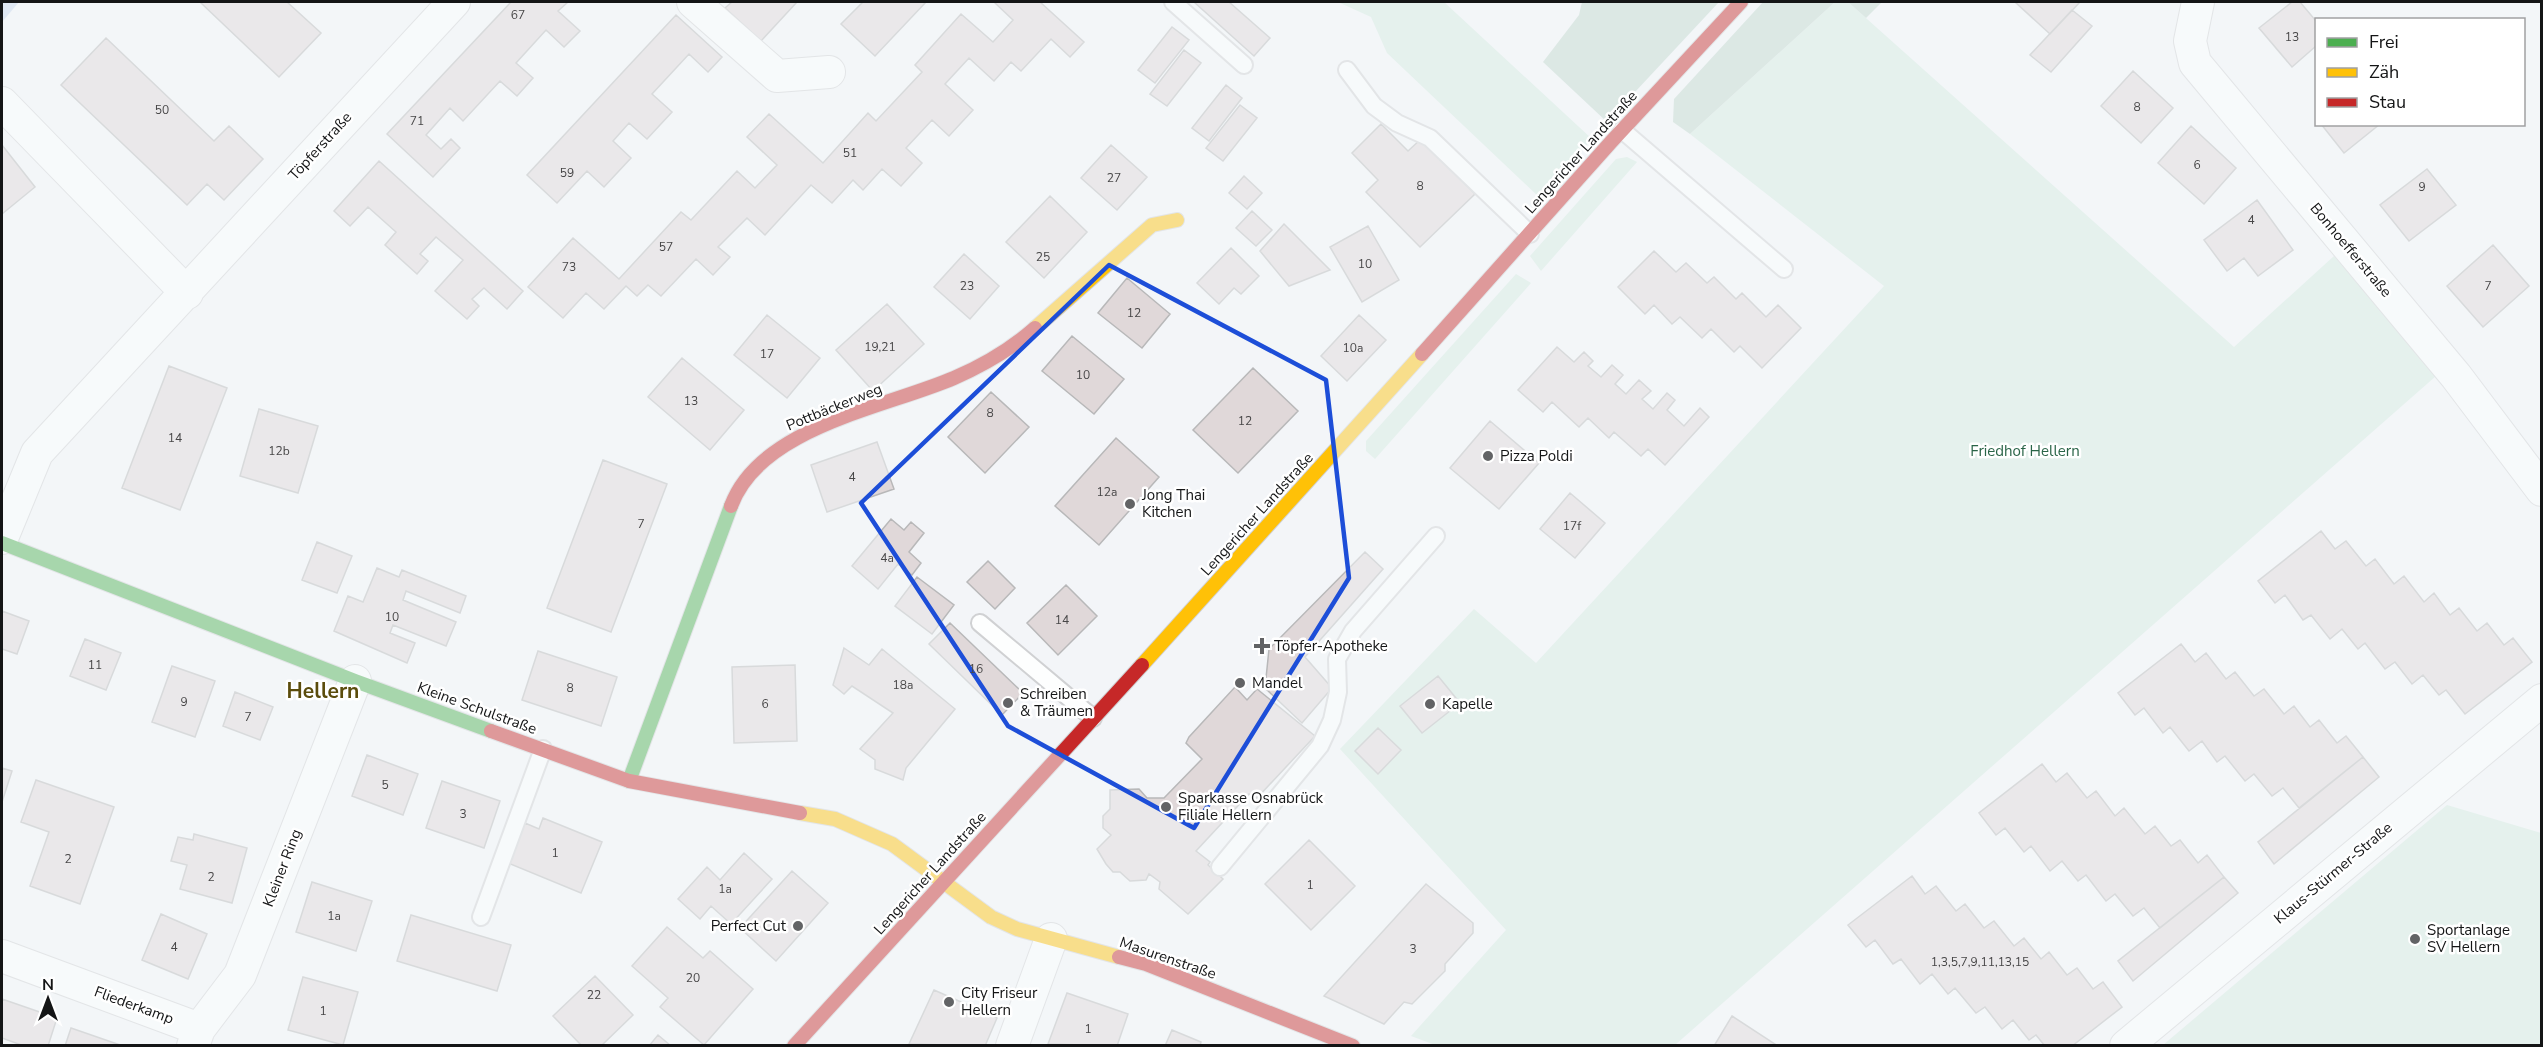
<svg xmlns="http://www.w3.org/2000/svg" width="2543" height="1047" viewBox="0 0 2543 1047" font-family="'Nunito Sans',sans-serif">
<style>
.green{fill:#d5ebe0}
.forest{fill:#c2d7cd}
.water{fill:#c8d6ec}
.building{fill:#e0d8d9;stroke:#b8b8b9;stroke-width:1.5}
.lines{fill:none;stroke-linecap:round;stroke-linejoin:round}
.lane-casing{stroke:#d0d1d3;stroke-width:20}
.street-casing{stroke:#d0d1d3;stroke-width:34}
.fast-casing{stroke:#d0d1d3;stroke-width:16}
.slow-casing{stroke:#d0d1d3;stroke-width:16}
.jam-casing{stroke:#d0d1d3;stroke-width:16}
.lane{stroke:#fdfefe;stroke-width:16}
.street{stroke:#fdfefe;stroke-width:32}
.fast{stroke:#4caf50;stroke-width:14}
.slow{stroke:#ffc107;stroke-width:14}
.jam{stroke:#c62828;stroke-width:14}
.marked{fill:none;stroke:#1d4ed8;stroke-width:4.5;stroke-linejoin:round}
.poi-dot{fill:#626365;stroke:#fff;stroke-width:2}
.labels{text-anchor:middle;stroke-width:5;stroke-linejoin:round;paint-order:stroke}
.number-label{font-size:12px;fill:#474647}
.street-label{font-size:15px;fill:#141516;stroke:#fff}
.park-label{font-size:15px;fill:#296447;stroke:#fff}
.poi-label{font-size:15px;fill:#141516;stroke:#fff;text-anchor:start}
.district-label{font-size:21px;font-weight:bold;fill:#5b4c0c;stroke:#fff}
</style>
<rect width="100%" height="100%" fill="#f3f5f8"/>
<path class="green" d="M1338 2H1444L1592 139 1540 198 1387 53 1371 17Z
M1835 2H1848L2234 347 2334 256 2436 376 1675 1045 1438 1046 1411 1036 1506 930 1340 749 1474 609 1536 663 1884 286 1690 134Z
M1627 157 1637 162 1541 271 1530 256 1616 159Z
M1516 274 1531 283 1375 459 1366 451V441Z
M2447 805 2541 833V1045H2163Z"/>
<path class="forest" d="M1582 2H1719L1607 122 1543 62 1579 15Z
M1763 2H1835L1690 134 1673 122 1674 99Z
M1848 2H1882L1866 18Z"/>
<path class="water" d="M2 2H19L2 22Z"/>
<path class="building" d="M200 2H287L321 33 279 77Z
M511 2H568L558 11 580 31 564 47 546 30 516 63 533 78 517 96 500 81 463 121 450 108 426 135 441 149 451 139 460 148 433 177 387 134Z
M732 2H797L761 41 725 8Z
M863 2H926L875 56 841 24Z
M994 2H1040L1084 42 1070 57 1051 39 1021 71 1011 62 994 81 969 58 945 84 973 110 949 136 932 120 906 148 922 163 901 186 882 169 863 190 853 180 832 203 811 185 765 235 747 218 718 247 730 257 713 275 696 259 661 296 648 285 637 296 626 286 604 309 586 293 563 318 528 287 573 238 619 279 681 212 691 220 737 171 755 188 777 165 747 137 769 114 823 163 868 113 876 121 922 72 915 65 961 14 993 42 1013 20Z
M1194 2H1229L1270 38 1254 56Z
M2015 2H2080L2050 34Z
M2292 2H2300L2316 21V46L2292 67 2259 28Z
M2072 10 2092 26 2051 72 2030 55Z
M676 15 722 57 708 72 689 54 652 94 672 112 647 139 629 123 613 141 631 158 604 187 587 171 557 203 527 175Z
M1172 27 1189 40 1155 83 1138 70Z
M106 38 214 141 229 126 263 159 224 200 207 184 187 205 61 85Z
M1184 50 1201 63 1167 106 1150 94Z
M2133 71 2173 108 2141 143 2101 106Z
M1226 85 1242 98 1209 141 1192 128Z
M1240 105 1257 118 1223 161 1206 148Z
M1381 124 1408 151 1421 139 1475 194 1420 247 1366 192 1378 180 1352 153Z
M2321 124H2380L2344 153Z
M2191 126 2236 168 2204 204 2158 163Z
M2 145 35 187 2 214Z
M1111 145 1147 177 1117 210 1081 178Z
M379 161 523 291 507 309 484 288 472 299 479 306 467 319 435 291 463 260 436 237 420 254 428 261 417 274 385 245 396 232 368 207 350 226 334 211Z
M2427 169 2456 205 2409 241 2380 205Z
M1244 176 1262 193 1247 209 1229 193Z
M1050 196 1087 232 1044 278 1006 242Z
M2257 200 2293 250 2258 276 2244 258 2227 271 2204 240Z
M1252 211 1272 230 1256 246 1236 228Z
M1284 224 1330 270 1289 286 1260 251Z
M1368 226 1399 280 1362 302 1330 247Z
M2493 245 2529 286 2483 327 2447 286Z
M1231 248 1259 276 1241 294 1234 288 1219 304 1197 283Z
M1654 251 1676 272 1686 263 1707 283 1714 277 1736 299 1742 293 1766 317 1778 305 1801 328 1762 368 1740 346 1734 352 1711 329 1702 338 1680 317 1672 324 1654 305 1645 314 1618 287Z
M964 254 999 286 970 319 934 287Z
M1127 278 1170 314 1142 348 1098 313Z
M887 304 924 344 873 391 836 350Z
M767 315 820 358 787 398 734 355Z
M1359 315 1386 340 1347 381 1321 356Z
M1072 336 1124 379 1094 414 1042 371Z
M1557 347 1574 362 1584 352 1593 361 1588 366 1601 377 1612 365 1623 375 1615 384 1626 394 1639 380 1651 391 1642 399 1653 409 1667 393 1675 400 1667 410 1684 426 1700 408 1709 417 1665 465 1648 449 1641 456 1614 432 1609 438 1588 418 1579 427 1552 402 1543 412 1518 390Z
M682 358 744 410 710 450 648 397Z
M169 366 227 388 180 510 122 488Z
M1253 368 1298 411 1238 473 1193 430Z
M991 392 1029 427 985 473 948 437Z
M259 409 318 426 298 493 240 476Z
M1490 421 1539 463 1499 509 1450 468Z
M1116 438 1159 477 1099 545 1055 506Z
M877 442 894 489 827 512 811 465Z
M603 460 667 484 611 632 547 608Z
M1570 493 1605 523 1575 558 1540 529Z
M891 519 904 530 911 522 924 533 909 552 921 563 912 575 898 564 878 589 852 566Z
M2321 531 2335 549 2346 541 2366 566 2375 559 2394 584 2404 576 2424 602 2434 593 2450 615 2459 608 2477 631 2487 623 2504 645 2513 638 2532 662 2465 714 2446 690 2439 695 2423 675 2412 684 2395 662 2385 669 2365 643 2358 649 2342 629 2330 639 2311 615 2303 620 2285 595 2275 603 2258 581Z
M317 542 352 556 337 593 302 580Z
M1365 552 1383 569 1305 657 1332 688 1302 723 1265 688 1269 649Z
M988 561 1015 588 995 609 967 582Z
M377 568 399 577 402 570 466 596 460 613 406 591 403 600 456 622 446 646 393 625 390 633 415 643 407 663 334 631 348 596 363 602Z
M917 577 954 605 932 634 895 606Z
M1066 585 1097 616 1058 655 1027 623Z
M2 611 29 621 17 654 2 649Z
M950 623 1023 693 1002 715 929 644Z
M85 639 121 653 106 690 70 676Z
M2181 644 2195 662 2206 653 2226 679 2235 672 2254 696 2264 689 2284 714 2294 706 2310 727 2319 720 2337 743 2346 736 2363 757 2299 808 2283 788 2272 796 2254 774 2245 781 2225 756 2217 762 2202 741 2189 751 2170 727 2163 733 2144 708 2135 715 2118 693Z
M844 648 869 665 882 649 955 709 906 768 903 780 875 769V760L860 749 893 713 852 686 844 694 833 685Z
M538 651 617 677 601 726 522 700Z
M795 665 797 741 734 743 732 667Z
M172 666 215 681 195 737 152 722Z
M1438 676 1460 703 1422 733 1400 706Z
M1235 687 1247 700 1257 689 1315 736 1257 798 1249 794 1196 851 1210 862 1208 865 1223 879 1188 914 1159 889 1160 882 1149 874 1146 880 1130 881 1120 872H1113L1106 864 1097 849 1111 835 1103 828V816L1110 809V790L1139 789 1147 798H1164L1202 759 1186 743 1189 737Z
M235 692 273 707 260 740 223 726Z
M1378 728 1401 750 1378 774 1355 751Z
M367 755 418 774 403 815 352 796Z
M2363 757 2379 777 2274 864 2258 842Z
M2042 764 2056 782 2067 773 2087 798 2096 791 2115 816 2124 808 2145 834 2155 826 2171 846 2180 840 2198 863 2207 855 2224 877 2160 928 2144 908 2133 916 2115 894 2106 901 2086 875 2078 881 2062 861 2050 871 2031 846 2024 852 2005 828 1996 835 1979 813Z
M2 768 12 771 2 802Z
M36 780 114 807 80 904 30 886 49 832 21 822Z
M442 781 500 801 484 848 426 828Z
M543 818 602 842 581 893 508 863 525 823 539 829Z
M194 834 247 848 232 903 180 889 187 865 171 861 178 837 193 840Z
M1309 840 1355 886 1311 930 1265 884Z
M744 853 772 879 731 924 711 906 700 919 678 899 707 867 720 880Z
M792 871 828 903 776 961 740 928Z
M1912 876 1925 894 1936 886 1956 911 1965 904 1984 928 1994 921 2014 946 2024 938 2041 959 2049 952 2067 975 2077 968 2093 989 2103 982 2122 1007 2072 1046H2045L2036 1035 2029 1040 2013 1020 2002 1029 1985 1007 1976 1013 1955 988 1948 994 1932 974 1920 984 1901 959 1893 964 1875 940 1866 947 1848 925Z
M2224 877 2238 893 2133 981 2118 961Z
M312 882 372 901 356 951 296 932Z
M1426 884 1473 923V933L1445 964V971L1412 1004 1404 1002 1384 1024 1324 996Z
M161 914 207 934 188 979 142 960Z
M411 915 511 945 497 991 397 961Z
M667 927 703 958 710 951 753 989 704 1045 660 1007 668 998 632 966Z
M595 976 633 1015 601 1046H582L553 1016Z
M303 977 358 992 343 1045 288 1030Z
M934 990 997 1018 985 1046 909 1044Z
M1067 993 1128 1014 1117 1046 1048 1044Z
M2 999 57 1018 48 1046H24L2 1038Z
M1732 1016 1778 1046H1714Z
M71 1028 123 1046H65Z
M1172 1030 1201 1042 1200 1046H1165Z
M658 1035 671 1046H649Z"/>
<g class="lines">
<defs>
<path id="lane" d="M1173 2 1244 65
M1347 70 1374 106 1397 123 1430 138 1530 234
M1622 130 1784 269
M980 623 1093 718
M1220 867 1320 746 1332 720 1338 692 1337 659 1353 631 1436 536
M481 917 543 749"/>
<path id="street" d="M693 2 777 76 829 72
M2198 2 2190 41 2195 63 2456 376 2542 490
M2 103 187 293
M2 538 37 453 454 2
M2 956 199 1029
M193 1046 199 1029 240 975 355 681
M1012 1046 1051 939
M2126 1046 2542 700"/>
<path id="fast" d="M2 543 355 681 491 731
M629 781 731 506"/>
<path id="slow" d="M1035 328 1152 225 1177 220
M1142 665 1422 354
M800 813 835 819 892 844 991 917 1017 929 1119 957"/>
<path id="jam" d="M1422 354 1611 142 1741 2
M731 506C760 427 884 408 954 378 984 365 1011 349 1035 328
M491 731 629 781 800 813
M1119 957 1146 964 1353 1046
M794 1046 1142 665"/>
</defs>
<use href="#lane" class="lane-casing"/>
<use href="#street" class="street-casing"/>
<use href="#fast" class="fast-casing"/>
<use href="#slow" class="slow-casing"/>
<use href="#jam" class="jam-casing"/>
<use href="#lane" class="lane"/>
<use href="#street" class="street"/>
<use href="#fast" class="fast"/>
<use href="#slow" class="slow"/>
<use href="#jam" class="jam"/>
</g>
<path d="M0 0H2543V1047H0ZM1109 265 1326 380 1349 578 1194 828 1008 726 861 503Z" fill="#f3f5f8" fill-opacity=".55" fill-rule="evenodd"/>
<path class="marked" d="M1109 265 1326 380 1349 578 1194 828 1008 726 861 503Z"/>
<g class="poi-dot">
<circle cx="1488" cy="456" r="6"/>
<circle cx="1130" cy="504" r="6"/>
<path d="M1259 637h6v6h6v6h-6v6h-6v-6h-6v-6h6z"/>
<circle cx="1240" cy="683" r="6"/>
<circle cx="1008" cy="703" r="6"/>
<circle cx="1430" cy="704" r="6"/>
<circle cx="1166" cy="807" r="6"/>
<circle cx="798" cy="926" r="6"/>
<circle cx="2415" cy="939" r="6"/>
<circle cx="949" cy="1002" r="6"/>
</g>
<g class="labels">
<g class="number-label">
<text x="518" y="19">67</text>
<text x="2292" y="41">13</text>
<text x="2137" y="111">8</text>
<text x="162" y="114">50</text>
<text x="417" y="125">71</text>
<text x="850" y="157">51</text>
<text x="2197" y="169">6</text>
<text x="567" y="177">59</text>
<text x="1114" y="182">27</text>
<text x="1420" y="190">8</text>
<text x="2422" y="191">9</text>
<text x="2251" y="224">4</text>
<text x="666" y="251">57</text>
<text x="1043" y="261">25</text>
<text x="1365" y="268">10</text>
<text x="569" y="271">73</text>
<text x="967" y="290">23</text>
<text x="2488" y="290">7</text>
<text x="1134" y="317">12</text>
<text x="880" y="351">19,21</text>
<text x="1353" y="352">10a</text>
<text x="767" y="358">17</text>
<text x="1083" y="379">10</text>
<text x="691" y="405">13</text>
<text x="990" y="417">8</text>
<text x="1245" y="425">12</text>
<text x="175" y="442">14</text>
<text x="279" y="455">12b</text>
<text x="852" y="481">4</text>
<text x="1107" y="496">12a</text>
<text x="641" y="528">7</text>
<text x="1572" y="530">17f</text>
<text x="887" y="562">4a</text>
<text x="392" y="621">10</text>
<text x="1062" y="624">14</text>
<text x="95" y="669">11</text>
<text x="976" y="673">16</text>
<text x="903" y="689">18a</text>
<text x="570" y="692">8</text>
<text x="184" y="706">9</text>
<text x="765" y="708">6</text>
<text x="248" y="721">7</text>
<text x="385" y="789">5</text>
<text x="463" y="818">3</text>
<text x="555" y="857">1</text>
<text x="68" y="863">2</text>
<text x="211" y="881">2</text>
<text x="1310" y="889">1</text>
<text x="725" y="893">1a</text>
<text x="334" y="920">1a</text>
<text x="174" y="951">4</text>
<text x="1413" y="953">3</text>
<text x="1980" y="966">1,3,5,7,9,11,13,15</text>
<text x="693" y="982">20</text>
<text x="594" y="999">22</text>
<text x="323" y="1015">1</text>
<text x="1088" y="1033">1</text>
</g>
<g class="street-label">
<text transform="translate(320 146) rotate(-48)" y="5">Töpferstraße</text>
<text transform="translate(1581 152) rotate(-48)" y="5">Lengericher Landstraße</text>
<text transform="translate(2351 250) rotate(50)" y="5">Bonhoefferstraße</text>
<text transform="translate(834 407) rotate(-22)" y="5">Pottbäckerweg</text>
<text transform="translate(1257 514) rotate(-48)" y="5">Lengericher Landstraße</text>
<text transform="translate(477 708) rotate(20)" y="5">Kleine Schulstraße</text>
<text transform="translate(282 868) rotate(-69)" y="5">Kleiner Ring</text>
<text transform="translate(930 873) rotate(-48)" y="5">Lengericher Landstraße</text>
<text transform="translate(2333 873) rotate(-40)" y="5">Klaus-Stürmer-Straße</text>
<text transform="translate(1168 958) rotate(19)" y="5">Masurenstraße</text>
<text transform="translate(134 1005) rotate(20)" y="5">Fliederkamp</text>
</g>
<g class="park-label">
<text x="2025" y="456">Friedhof Hellern</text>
</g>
<g class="poi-label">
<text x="1500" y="461">Pizza Poldi</text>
<text x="1142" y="500">Jong Thai<tspan x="1142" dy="17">Kitchen</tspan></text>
<text x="1274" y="651">Töpfer-Apotheke</text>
<text x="1252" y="688">Mandel</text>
<text x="1020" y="699">Schreiben<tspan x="1020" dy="17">&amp; Träumen</tspan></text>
<text x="1442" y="709">Kapelle</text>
<text x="1178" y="803">Sparkasse Osnabrück<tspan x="1178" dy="17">Filiale Hellern</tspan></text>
<text x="786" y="931" text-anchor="end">Perfect Cut</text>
<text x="2427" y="935">Sportanlage<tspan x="2427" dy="17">SV Hellern</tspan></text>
<text x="961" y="998">City Friseur<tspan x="961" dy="17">Hellern</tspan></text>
</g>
<g class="district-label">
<text x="323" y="698">Hellern</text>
</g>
</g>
<rect width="2543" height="1047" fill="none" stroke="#141516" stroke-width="6"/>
<rect x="2315" y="18" width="210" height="108" fill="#ffffff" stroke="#a1a1a2" stroke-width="1.5"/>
<rect x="2327" y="38" width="30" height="9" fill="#4caf50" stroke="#a1a1a2" stroke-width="1.5"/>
<text x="2369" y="48" font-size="18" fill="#141516">Frei</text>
<rect x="2327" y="68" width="30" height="9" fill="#ffc107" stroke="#a1a1a2" stroke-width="1.5"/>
<text x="2369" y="78" font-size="18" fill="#141516">Zäh</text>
<rect x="2327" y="98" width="30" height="9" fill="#c62828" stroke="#a1a1a2" stroke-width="1.5"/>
<text x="2369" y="108" font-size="18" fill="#141516">Stau</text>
<g transform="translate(48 999)" stroke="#ffffff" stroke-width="4.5" paint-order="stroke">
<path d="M0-4.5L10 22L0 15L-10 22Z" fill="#141516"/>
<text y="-9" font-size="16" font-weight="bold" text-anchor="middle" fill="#141516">N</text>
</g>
</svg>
